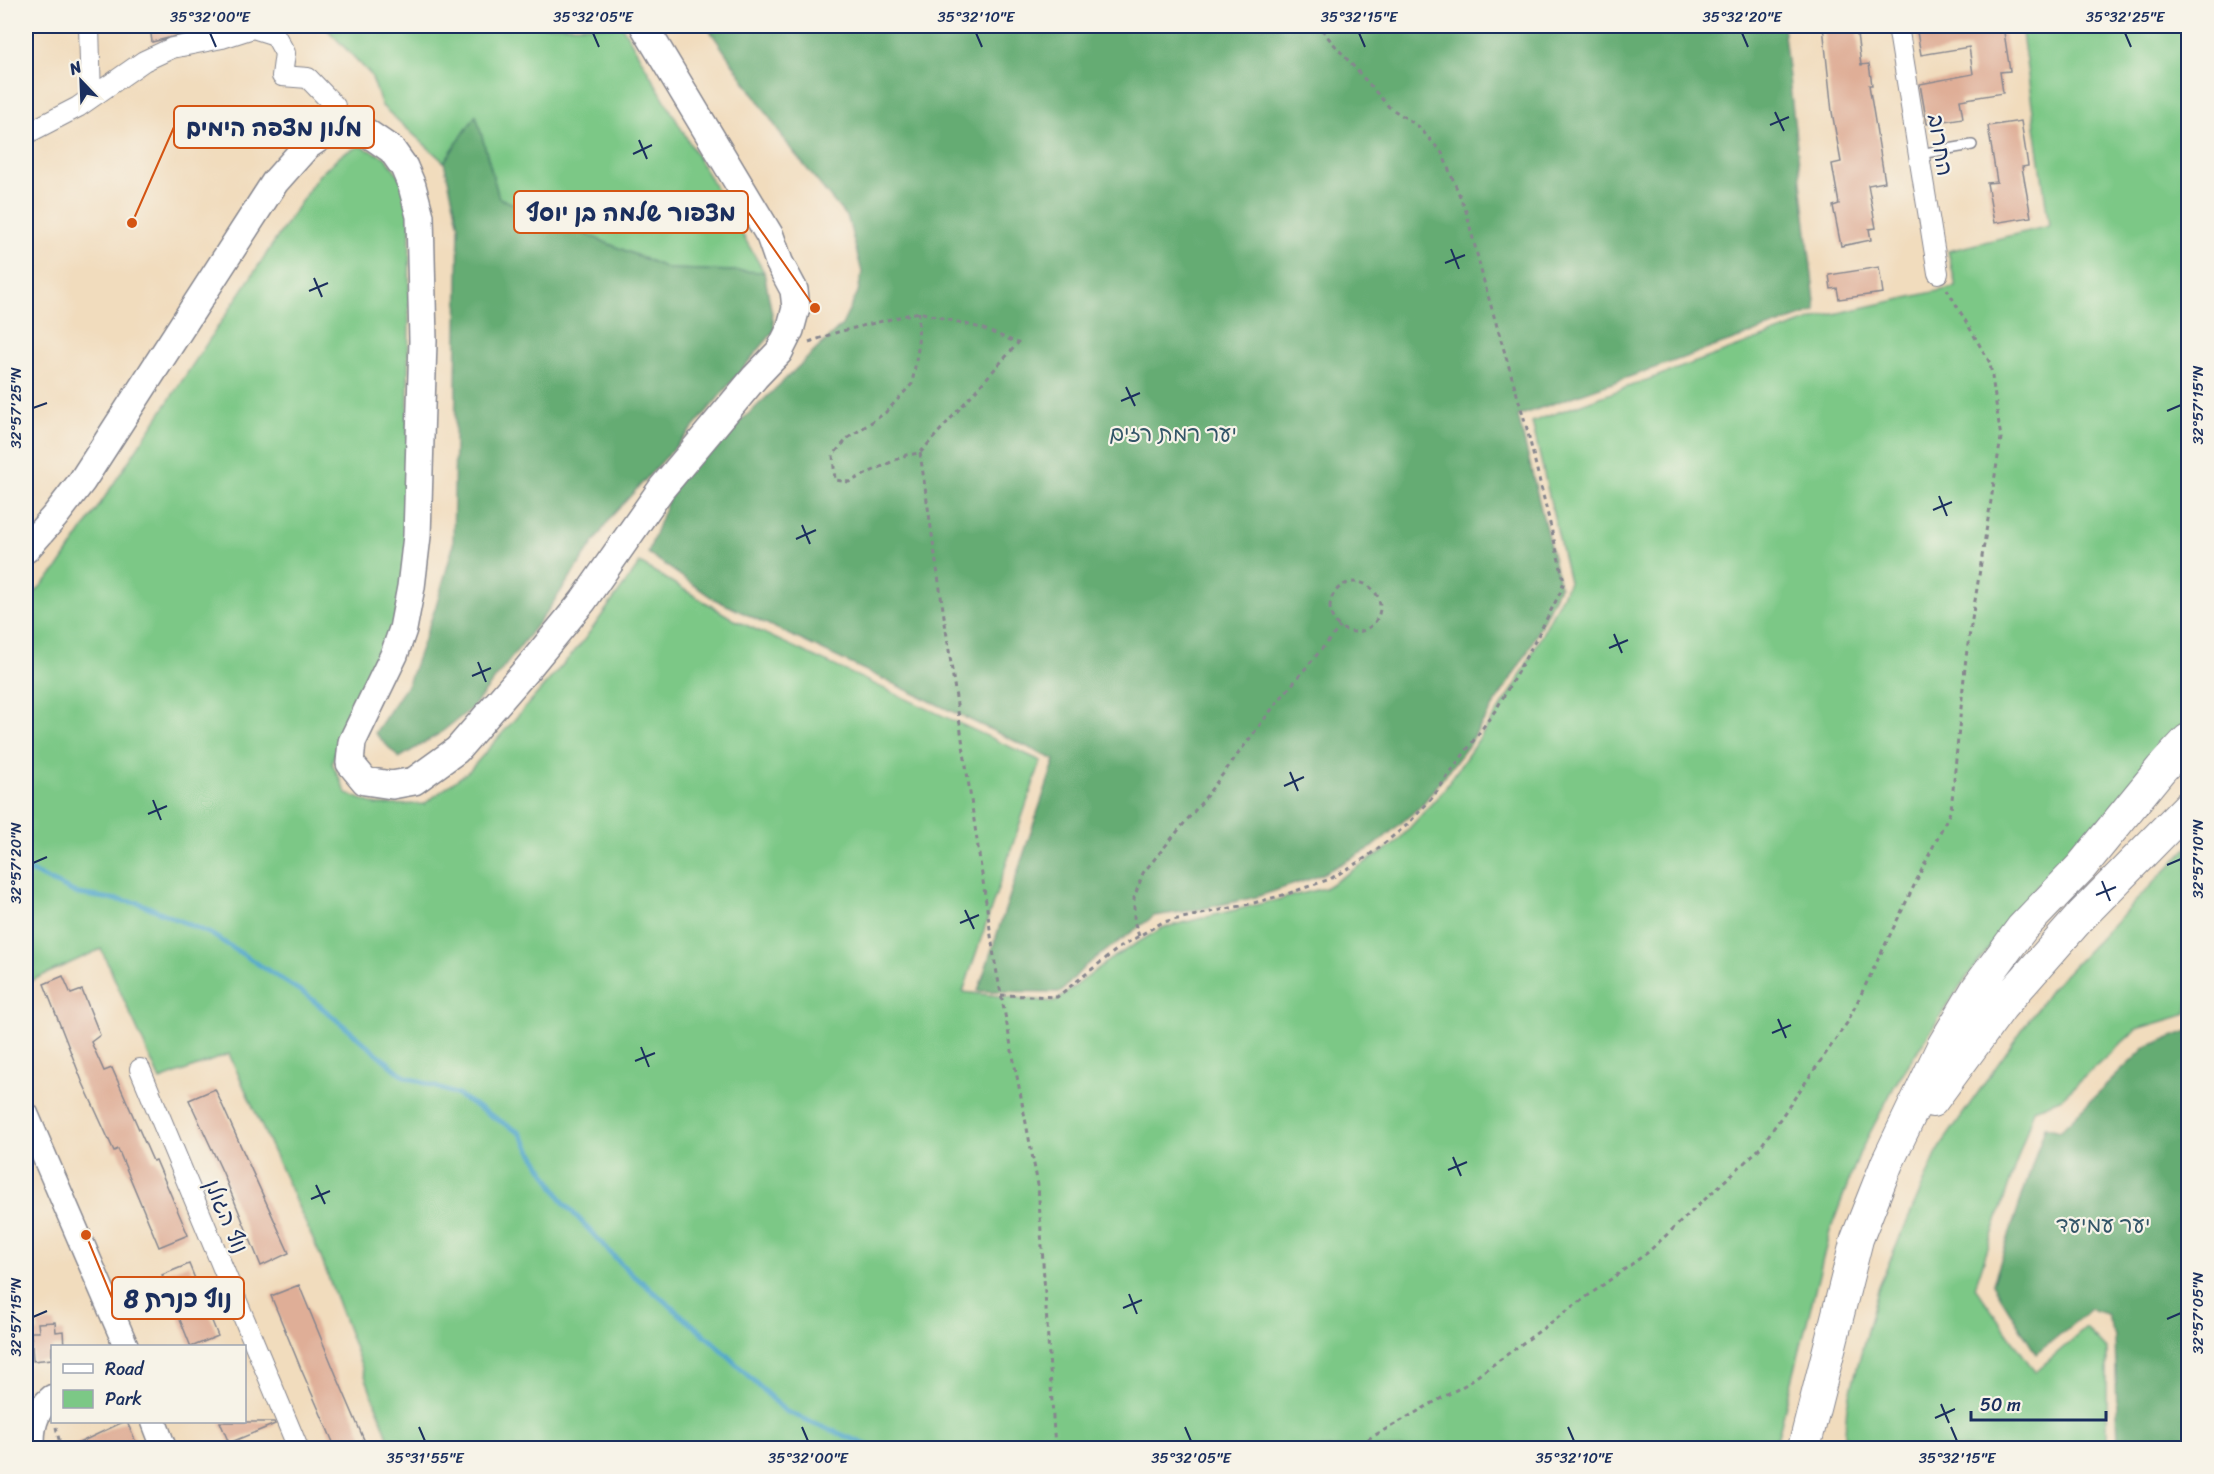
<svg xmlns="http://www.w3.org/2000/svg" width="2214" height="1474" viewBox="0 0 2214 1474" font-family="Sriracha,'Playpen Sans Hebrew',sans-serif">
<style>
.green{fill:#7cc886;stroke:#4c7c72;stroke-width:1.5}
.forest{fill:#65ac73;stroke:#406e68;stroke-width:1.5}
.lines{fill:none;stroke-linecap:round;stroke-linejoin:round}
.stream{stroke:#4ea6cb;stroke-width:5}
.building{fill:#dfae97}
.service-casing{stroke:#86868e;stroke-width:12}
.minor-casing{stroke:#86868e;stroke-width:22}
.tertiary-casing{stroke:#86868e;stroke-width:27}
.secondary-casing{stroke:#86868e;stroke-width:30}
.trunk-casing{stroke:#86868e;stroke-width:34}
.path{stroke:#86868e;stroke-width:3;stroke-dasharray:4.5 4.5;stroke-linecap:butt}
.service{stroke:#fff;stroke-width:9}
.minor{stroke:#fff;stroke-width:20}
.tertiary{stroke:#fff;stroke-width:24}
.secondary{stroke:#fff;stroke-width:27}
.trunk{stroke:#fff;stroke-width:32}
.ticks{fill:none;stroke:#1b2f5e;stroke-width:2}
.labels{text-anchor:middle;stroke-width:4.5;stroke-linejoin:round;paint-order:stroke}
.street-label{font-size:22px;fill:#1b2f5e;stroke:#f7f3e8}
.park-label{font-size:22px;fill:#335568;stroke:#f7f3e8}
.leader{fill:none;stroke:#d45514;stroke-width:2}
.callout-dot{fill:#d45514;stroke:#f7f3e8;stroke-width:2}
.callout{fill:#f7f3e8;stroke:#d45514;stroke-width:2}
.callout-label{font-size:24px;text-anchor:middle;font-weight:bold;fill:#1b2f5e}
.neatline{fill:none;stroke:#1b2f5e;stroke-width:2}
.ticks-label{font-size:15px;text-anchor:middle;fill:#1b2f5e}
</style>
<rect width="100%" height="100%" fill="#f7f3e8"/>
<filter id="ink" filterUnits="userSpaceOnUse"><feTurbulence type="fractalNoise" baseFrequency=".0167" numOctaves="2"/><feDisplacementMap in="SourceGraphic" scale="12" xChannelSelector="R" yChannelSelector="G"/><feConvolveMatrix kernelMatrix="1 2 1 2 8 2 1 2 1" color-interpolation-filters="sRGB"/></filter>
<filter id="wash" filterUnits="userSpaceOnUse"><feTurbulence type="fractalNoise" baseFrequency=".008" numOctaves="4" result="noise"/><feDisplacementMap in="SourceGraphic" scale="24" xChannelSelector="R" yChannelSelector="G"/><feGaussianBlur stdDeviation="1.35" result="paint"/><feColorMatrix in="noise" values="0 0 0 0 0 0 0 0 0 0 0 0 0 0 0 0 0 1.4 0 .05"/><feComposite in="paint" operator="in"/></filter>
<g filter="url(#wash)">
<rect width="100%" height="100%" fill="#f1dcbd"/>
<path class="green" d="M324 26H622L764 272 669 269 499 198 476 116 444 162 382 106 371 75Z
M2021 26H2181L2188 45V728L2030 894 1961 985 1895 1085 1860 1152 1830 1231 1775 1448H392L320 1255 229 1054 160 1080 101 949 26 983V602L57 569 318 176 344 153 360 146 385 157 405 183 410 225 406 568 394 624 369 685 342 729 332 763 347 794 377 805 424 804 470 770 581 644 640 563 733 619 1041 761 963 992 1055 1002 1109 960 1162 928 1325 888 1395 844 1443 791 1514 688 1569 582 1532 422 1816 318 1956 287 1948 251 2049 226Z
M2188 847V1014L2137 1029 2060 1099 2034 1109 1975 1287 2035 1372 2086 1328 2107 1350V1448H1844L1847 1405 1879 1286 1939 1148 2050 990Z"/>
<path class="forest" d="M707 26H1783L1816 311 1518 416 1560 586 1527 653 1468 746 1421 806 1373 847 1316 877 1256 897 1201 909 1154 916 1085 966 1061 992 978 991 1055 760 714 599 648 553 672 489 700 456 753 410 842 325 858 292 862 272 848 219 791 149Z
M476 115 499 198 669 269 764 272 775 330 692 429 611 517 546 613 473 707 439 734 399 758 375 733 408 684 437 603 453 547 459 226 444 162Z
M2188 1031V1448H2118L2115 1336 2107 1314 2091 1309 2036 1354 1993 1284 2045 1127 2059 1131 2146 1047Z"/>
<g class="lines">
<path class="stream" d="M26 869 78 894 139 903 211 934 308 996 404 1076 456 1094 520 1133 564 1203 624 1267 713 1342 785 1411 874 1448"/>
</g>
<g id="blocks">
<path class="building" d="M150 26H205V29L152 42Z
M1823 26H1856L1861 65 1869 64 1872 85H1869L1885 182 1868 185 1876 228 1869 229 1871 240 1841 246 1833 206 1839 204 1832 164 1841 162 1832 112Z
M1916 26H2003L2010 71 2000 72 2003 93 1960 100 1963 118 1927 124 1920 84 1973 74 1969 47 1921 55Z
M2021 121 2028 166 2022 167 2031 217 1994 223 1987 183 1997 182 1988 126Z
M1879 267 1883 293 1839 299 1837 288 1831 289 1829 275Z
M63 976 71 994 82 990 100 1035 91 1042 104 1071 112 1068 153 1161 156 1160 188 1235 159 1247 118 1149 114 1151 82 1081 44 984Z
M215 1089 289 1253 261 1266 223 1173 189 1100Z
M189 1264 218 1336 191 1347 162 1275Z
M299 1285 337 1377 368 1449H336L301 1369 271 1296Z
M55 1322 56 1332 63 1331 64 1347H52V1359L33 1361 31 1332H39L38 1323Z
M123 1422H127L139 1449H66Z
M220 1422H274L275 1424 229 1443Z"/>
</g>
</g>
<g filter="url(#ink)">
<use href="#blocks" fill-opacity="0" stroke="#86868e" stroke-width="1.5"/>
<g class="lines">
<defs>
<path id="service" d="M1919 154 1972 145"/>
<path id="minor" d="M89 26 91 98
M1898 26 1938 273
M26 134 78 107 144 61 172 48 222 38 253 28 275 35 285 53 282 76 308 78 335 106 338 131
M140 1069 298 1448"/>
<path id="tertiary" d="M26 1114 126 1346
M154 1422 164 1448
M33 1448C31 1428 36 1410 52 1397"/>
<path id="secondary" d="M26 549 55 516 82 481 275 182 307 146 322 136 346 129 363 130 392 150 404 167 412 186 420 216 423 341 417 536 411 587 403 629 394 655 352 742 350 763 365 781 392 785 414 781 457 750 528 668 583 601 662 488 755 377 779 352 790 330 796 308 794 290 779 262 770 236 644 26"/>
<path id="trunk" d="M1932 1101 2001 1007 2082 915 2188 807
M1804 1448 1857 1239 1887 1163 1943 1046 1977 989 2022 928 2081 867 2161 769 2188 740"/>
</defs>
<use href="#service" class="service-casing"/>
<use href="#minor" class="minor-casing"/>
<use href="#tertiary" class="tertiary-casing"/>
<use href="#secondary" class="secondary-casing"/>
<use href="#trunk" class="trunk-casing"/>
<path class="path" d="M809 342 838 332 919 312 981 328 1018 343 920 453 906 455 849 482 835 480 833 455 848 438 885 413 912 384 918 349 919 312
M920 453 995 963 1038 1185 1055 1448
M1330 607a25 25 0 1 1 50 0a25 25 0 1 1-50 0Z
M1139 936 1134 921V898L1143 873 1201 803 1275 705 1340 627
M1001 995 1057 997 1120 947 1163 922 1250 904 1287 894 1330 879 1367 857 1407 825 1432 798 1497 708 1534 643 1560 593 1564 581 1526 425 1484 282 1466 211 1442 153 1418 126 1389 107 1325 34 1321 26
M56 1427 61 1448
M1352 1448 1465 1385 1647 1253 1759 1149 1847 1023 1951 810 1966 657 2001 438 1990 363 1947 289"/>
<use href="#service" class="service"/>
<use href="#minor" class="minor"/>
<use href="#tertiary" class="tertiary"/>
<use href="#secondary" class="secondary"/>
<use href="#trunk" class="trunk"/>
</g>
</g>
<path class="ticks" d="M210 33 216 47M593 33 599 47M976 33 982 47M1359 33 1365 47M1742 33 1748 47M2125 33 2131 47M1775 112 1784 131M1770 125 1789 117M639 140 647 159M633 154 652 145M1451 249 1459 269M1445 263 1465 255M314 278 322 297M309 291 328 283M1126 387 1135 406M1121 401 1140 393M33 408 47 403M2167 411 2181 405M1939 496 1947 516M1933 510 1952 502M802 525 810 544M796 539 816 530M1614 634 1622 653M1609 648 1628 640M478 662 486 682M472 676 491 668M1290 772 1298 791M1284 786 1304 777M153 800 161 820M148 814 167 806M33 863 47 857M2167 865 2181 859M2102 881 2110 901M2096 895 2116 887M965 910 974 929M960 923 979 915M1778 1019 1786 1038M1772 1033 1791 1025M641 1047 649 1067M635 1061 655 1053M1453 1157 1461 1176M1448 1170 1467 1162M316 1185 325 1204M311 1199 330 1191M1129 1294 1137 1314M1123 1308 1142 1300M33 1317 47 1311M2167 1319 2181 1313M1941 1404 1949 1423M1935 1418 1955 1409M419 1427 425 1441M802 1427 808 1441M1185 1427 1191 1441M1568 1427 1574 1441M1951 1427 1957 1441"/>
<g class="labels">
<g class="street-label">
<text transform="translate(1941 145) rotate(81)" y="8">החרוב</text>
<text transform="translate(227 1216) rotate(67)" y="8">נוף הגולן</text>
</g>
<g class="park-label">
<text x="1173" y="441">יער רמת רזים</text>
<text x="2103" y="1232">יער עמיעד</text>
</g>
</g>
<path class="leader" d="M132 223L174 127M815 308L748 212M86 1235L112 1298"/>
<g class="callout-dot">
<circle cx="132" cy="223" r="6"/>
<circle cx="815" cy="308" r="6"/>
<circle cx="86" cy="1235" r="6"/>
</g>
<g class="callout">
<rect x="174" y="106" width="200" height="42" rx="6"/>
<rect x="514" y="191" width="234" height="42" rx="6"/>
<rect x="112" y="1277" width="132" height="42" rx="6"/>
</g>
<g class="callout-label">
<text x="274" y="136">מלון מצפה הימים</text>
<text x="631" y="221">מצפור שלמה בן יוסף</text>
<text x="178" y="1307">נוף כנרת 8</text>
</g>
<rect width="2214" height="1474" fill="none" stroke="#f7f3e8" stroke-width="66"/>
<rect x="51" y="1345" width="195" height="78" fill="#f7f3e8" stroke="#9fa5b1" stroke-width="1.5"/>
<rect x="63" y="1364" width="30" height="9" fill="#ffffff" stroke="#9fa5b1" stroke-width="1.5"/>
<text x="105" y="1375" font-size="18" fill="#1b2f5e">Road</text>
<rect x="63" y="1390" width="30" height="18" fill="#7cc886" stroke="#9fa5b1" stroke-width="1.5"/>
<text x="105" y="1405" font-size="18" fill="#1b2f5e">Park</text>
<g transform="translate(81 81) rotate(337)" stroke="#f7f3e8" stroke-width="4.5" paint-order="stroke">
<path d="M0-4.5L10 22L0 15L-10 22Z" fill="#1b2f5e"/>
<text y="-9" font-size="16" font-weight="bold" text-anchor="middle" fill="#1b2f5e">N</text>
</g>
<path d="M1971 1411v9h135v-9" fill="none" stroke="#1b2f5e" stroke-width="3"/>
<text x="1980" y="1411" font-size="18" fill="#1b2f5e" stroke="#f7f3e8" stroke-width="4.5" paint-order="stroke">50 m</text>
<rect x="33" y="33" width="2148" height="1408" class="neatline"/>
<g class="ticks-label">
<text x="210" y="22">35°32'00"E</text>
<text x="593" y="22">35°32'05"E</text>
<text x="976" y="22">35°32'10"E</text>
<text x="1359" y="22">35°32'15"E</text>
<text x="1742" y="22">35°32'20"E</text>
<text x="2125" y="22">35°32'25"E</text>
<text transform="translate(2198 405) rotate(-90)" y="5">32°57'15"N</text>
<text transform="translate(16 408) rotate(-90)" y="5">32°57'25"N</text>
<text transform="translate(2198 859) rotate(-90)" y="5">32°57'10"N</text>
<text transform="translate(16 863) rotate(-90)" y="5">32°57'20"N</text>
<text transform="translate(2198 1313) rotate(-90)" y="5">32°57'05"N</text>
<text transform="translate(16 1317) rotate(-90)" y="5">32°57'15"N</text>
<text x="425" y="1463">35°31'55"E</text>
<text x="808" y="1463">35°32'00"E</text>
<text x="1191" y="1463">35°32'05"E</text>
<text x="1574" y="1463">35°32'10"E</text>
<text x="1957" y="1463">35°32'15"E</text>
</g>
</svg>
